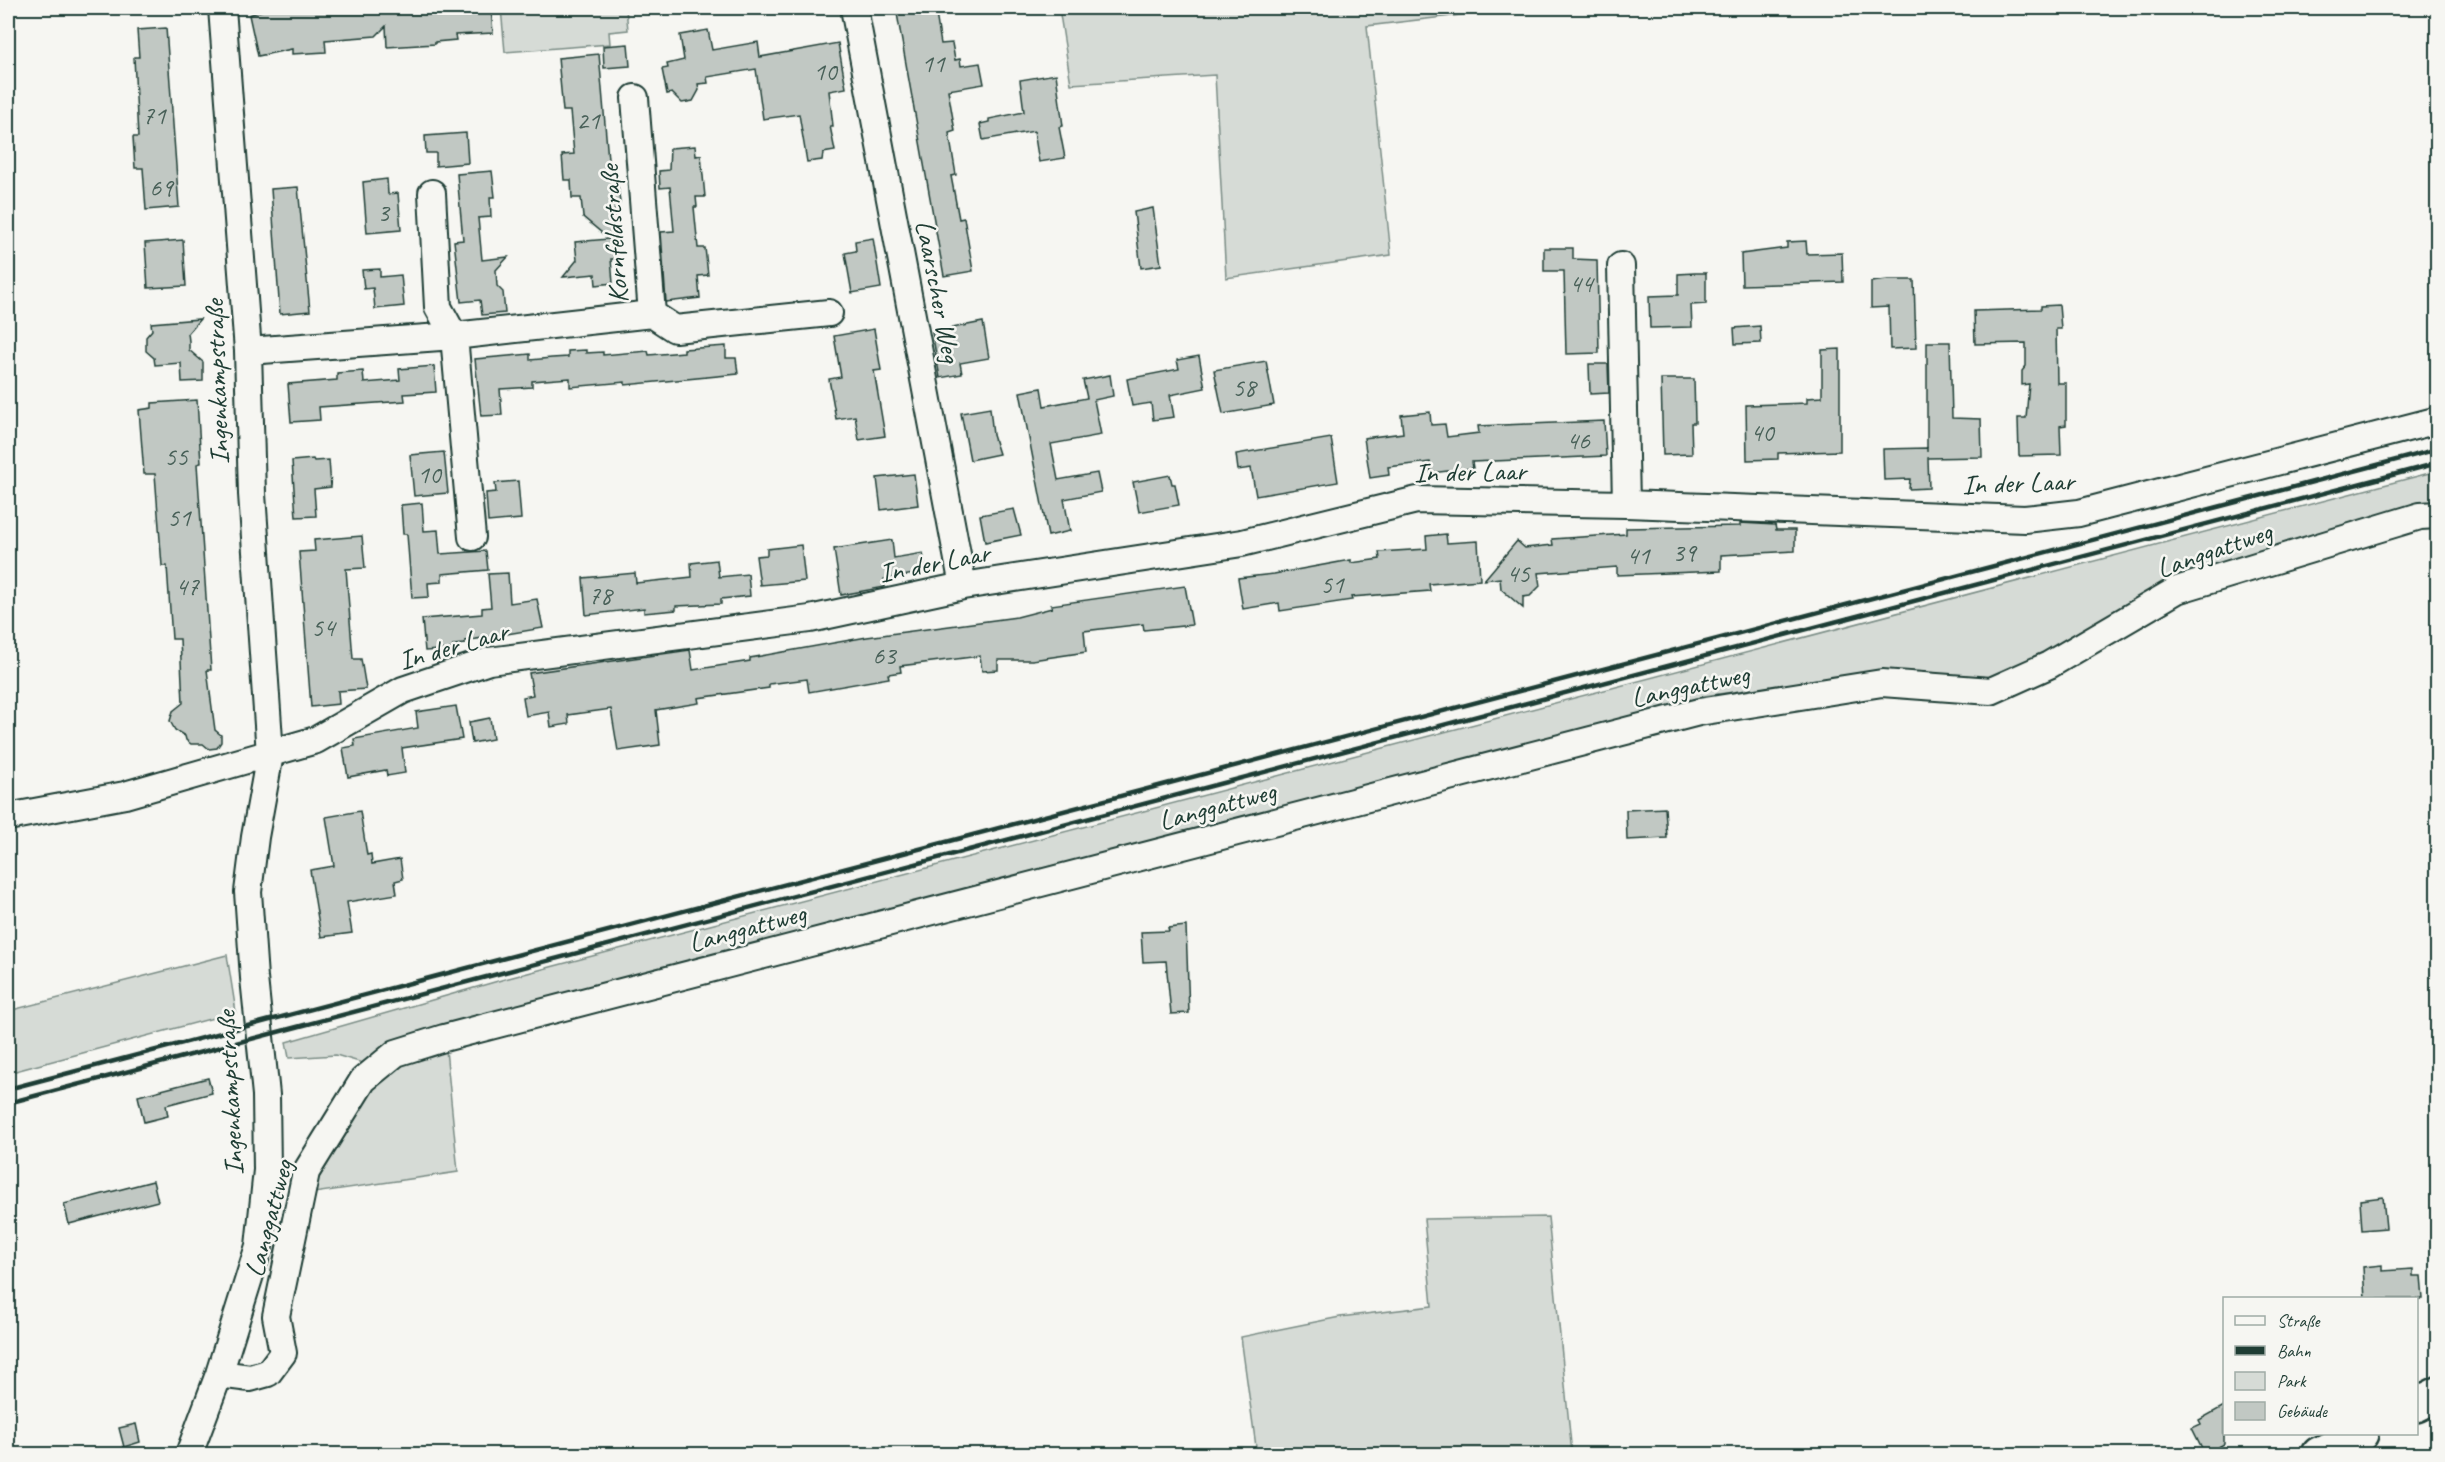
<svg xmlns="http://www.w3.org/2000/svg" width="2445" height="1462" viewBox="0 0 2445 1462" font-family="Caveat,sans-serif">
<style>
.green{fill:#d6dbd6;stroke:#7a8c85;stroke-width:1.5}
.building{fill:#c1c8c3;stroke:#1f3d34;stroke-width:1.5}
.lines{fill:none;stroke-linecap:round;stroke-linejoin:round}
.street-casing{stroke:#1f3d34;stroke-width:30}
.primary-casing{stroke:#1f3d34;stroke-width:38}
.street{stroke:#f6f6f2;stroke-width:26}
.primary{stroke:#f6f6f2;stroke-width:33}
.rail{stroke:#1f3d34;stroke-width:4.5}
.labels{text-anchor:middle;stroke-width:5;stroke-linejoin:round;paint-order:stroke}
.number-label{font-size:26px;fill:#486058}
.street-label{font-size:28px;fill:#1f3d34;stroke:#f6f6f2}
</style>
<rect width="100%" height="100%" fill="#f6f6f2"/>
<filter id="ink" filterUnits="userSpaceOnUse"><feTurbulence type="fractalNoise" baseFrequency=".0167" numOctaves="2"/><feDisplacementMap in="SourceGraphic" scale="12" xChannelSelector="R" yChannelSelector="G"/><feConvolveMatrix kernelMatrix="1 2 1 2 8 2 1 2 1" color-interpolation-filters="sRGB"/></filter>
<g filter="url(#ink)">
<path class="green" d="M501 8H626L628 30 609 32 610 44 505 52Z
M1059 8H1520L1367 26 1391 255 1226 278 1215 75 1071 84Z
M2437 471V506L2079 637 1986 682 1893 670 1704 696 1468 761 444 1029 458 1172 314 1193V1179L366 1064 336 1055 289 1058 286 1042 505 979Z
M227 955 236 1012 8 1073V1011Z
M1548 1217 1572 1454H1257L1241 1337 1340 1317 1432 1306 1424 1219Z"/>
<path class="building" d="M269 8H491L493 33 455 35 456 40 435 42V44L387 47 386 26 376 36 325 40 326 52 292 54V49L258 56 249 15Z
M896 8H935L941 44 952 43 955 60 960 59 961 66 980 63 984 84 948 90 955 131 949 133 956 175 951 176 959 219 964 218 973 271 944 276Z
M166 28 179 207 146 210 143 168H135L133 137H138L134 57H139L137 30Z
M708 30 712 50 758 42 760 57 838 43 846 88 829 91 833 126H830L835 151 823 153 822 160 807 162 799 114 763 119 756 69 707 77 708 83 698 84 699 90 693 101 682 103 672 93 667 94 662 69 668 68 667 64 684 60 680 35Z
M628 44 630 66 604 68 603 46Z
M599 54 609 171 613 174V180L618 185 620 203 615 208 617 247 616 246 617 259H611L613 283 596 285 595 274 563 277 577 260 575 242 609 239 583 217 581 198H572L571 180H564L562 155 574 154 570 111H563L558 58Z
M1056 74 1063 126 1059 127 1065 158 1039 162 1034 131 983 140 980 124 989 122V119L1024 112 1020 80Z
M466 133 468 163 436 166V153H426L425 136Z
M695 146 696 156 701 155 705 197H696L697 207H694L698 248H705L708 275 698 276 700 298 666 302 661 232 674 231 670 187 660 188 659 171 669 170 670 148Z
M492 171 495 197H490L491 217 478 218 482 260 508 257 496 270 497 286 503 292 505 313 482 315 480 300 461 302 454 241 463 240 457 174Z
M387 179 388 194 398 193 401 230 367 233 363 182Z
M298 187 310 311 280 314 271 189Z
M1153 208 1161 265 1141 268 1134 212Z
M873 238 881 288 852 293 845 253 856 251 855 241Z
M183 240 186 286 148 288 145 243Z
M1806 241 1807 254 1842 253 1843 282 1742 285 1741 254 1787 248V242Z
M1544 248H1573V259L1597 260 1599 353 1566 354 1564 271H1544Z
M380 269V277L401 275 404 306 375 309 373 288 364 289 362 270Z
M1695 273H1706V304L1691 305 1692 327 1650 328 1649 296 1678 295V274Z
M1888 280H1914L1916 348 1890 349 1889 307 1871 308V282Z
M2059 305 2061 329H2056L2057 383H2066V425L2060 426 2061 455 2019 456 2018 418H2026L2029 384 2022 385V371L2026 366V343L1975 344 1974 311 2041 309V306Z
M200 319 188 333 189 341V350L203 362V381L182 382 181 363 155 365 154 358 146 351V337L152 330 151 323Z
M983 322 989 358 960 363 962 374 940 378 932 332Z
M1760 326 1761 343 1735 344 1734 328Z
M874 329 881 370 874 371 885 436 859 440 855 416 836 419 829 379 841 377 834 336Z
M1927 342H1950L1952 418 1981 419 1982 457 1928 458 1929 488 1909 489 1910 479 1884 480 1883 449 1927 448V452Z
M726 346V358H736L738 374 625 385V382L570 387V378L532 381V387L500 389 502 415 481 416 475 359 530 354V360L552 358 568 357V351L586 350V353L603 352V355L648 351 649 355 684 352V349Z
M1840 349V451L1778 453V459L1747 460 1746 405 1807 403V398L1822 397V350Z
M1199 356 1205 388 1170 395 1174 417 1153 420 1151 403 1132 406 1127 379 1179 369 1177 360Z
M1266 361 1274 405 1223 414 1214 370Z
M1589 364H1608L1609 393 1590 394Z
M434 366 436 392 404 394 405 401 319 407 320 420 291 422 288 384 337 380V373L363 371 364 383 400 380 399 369Z
M1110 375 1113 396 1094 400 1101 435 1051 444 1058 480 1097 473 1101 492 1064 499 1070 531 1048 536 1020 392 1041 388 1044 406 1087 398 1083 380Z
M1661 379H1694L1695 423H1691L1692 454 1663 455Z
M197 400 201 463 197 464 211 670H207L215 730 221 735V742L217 748 209 749 203 744H191L186 740 185 736 175 730 170 721 173 711 183 703 180 639H172L167 566H162L155 474H144L139 410 152 408V403Z
M990 408 993 435 999 454 970 460 961 413Z
M1430 412 1431 425 1445 424 1447 437 1479 433 1478 426 1604 421 1606 456 1472 462 1473 468 1431 473 1430 462 1388 467 1389 475 1370 478 1364 438 1403 433 1401 415Z
M1331 438 1338 482 1256 496 1251 468 1238 470 1236 454Z
M444 452 448 493 414 496 410 455Z
M313 459 314 461 329 460 331 487 314 489 316 516 296 517 292 461Z
M914 474 918 505 881 510 877 478Z
M1170 475 1172 484H1175L1179 505 1139 512 1133 482Z
M518 481 521 519 488 522 486 493 496 492 495 483Z
M422 503 424 531 438 530 440 554 486 551 488 570 442 574V582L428 583 429 597 412 598 407 534H403L401 505Z
M1014 509 1021 535 985 542 980 515Z
M1740 523 1775 525 1776 530H1795V551L1721 555V571L1617 575V567L1538 573 1540 586 1530 596 1523 597V608L1501 589 1500 578 1484 580 1517 541 1525 548 1553 545 1552 539 1626 534V528L1740 526Z
M1446 534 1447 543 1478 541 1480 580 1429 584 1430 591 1351 597 1352 600 1280 611 1279 603 1243 609 1238 578 1274 574 1351 560V563L1380 559 1379 552 1427 549 1426 536Z
M362 536 365 568 346 569 353 659H361L366 689 338 691 339 704 311 707 299 552 315 551 314 540Z
M892 540 894 558 923 553 926 572 884 579 885 587 841 595 834 549Z
M801 545 805 581 760 585 756 556 767 555V549Z
M717 560 719 577 748 574 750 596 721 599V604L676 606V610L644 613V608L586 615 583 578 635 573 636 583 692 577 691 563Z
M508 573 510 603 537 599 543 628 465 641V644L453 645V649L425 651 422 619 482 614V608L491 607 488 574Z
M1185 586 1192 625 1144 630 1143 624 1084 631 1086 652 1032 660H998V670L982 671 980 656 900 666 901 672 888 674 889 678 809 692 807 679 769 684V688L698 698 699 703 656 710 660 745 618 751 611 709 568 715 569 724 551 727 549 712 526 716 523 697 533 695 529 673 690 650 693 670 750 661V658L867 637 1017 617 1052 608 1051 605Z
M456 706 462 739 402 748 405 773 387 776 386 770 348 777 343 748 355 746 354 739 418 728 416 712Z
M490 718 493 739 472 743 469 722Z
M1665 808 1667 838 1627 840 1626 810Z
M360 811 367 855 371 854 372 864 400 859 403 879 395 881 397 894 347 902 352 933 321 937 310 870 334 866 326 817Z
M1186 926 1189 1013 1171 1014 1166 961 1143 962 1141 932 1169 931 1168 928Z
M208 1078 212 1093 166 1105 168 1116 144 1122 138 1096Z
M153 1181 158 1201 69 1224 64 1204Z
M2383 1197 2386 1228 2362 1230 2360 1200Z
M2382 1265V1271L2413 1269V1276H2421L2423 1299H2365L2363 1267Z
M2224 1406V1444L2205 1454 2192 1428 2201 1424 2199 1420Z
M136 1424 140 1442 124 1447 119 1428Z"/>
<g class="lines">
<defs>
<path id="street" d="M854 8 963 586
M432 193 438 307 454 336 472 537
M1621 266 1626 504
M652 314 675 329 829 313
M248 351 454 336 652 314 635 98
M8 817 125 795 316 740 403 690 489 661 810 619 963 586 1242 543 1417 500 1626 504 2025 519 2079 513 2438 420
M219 1374 250 1378 268 1373 283 1353 276 1316 306 1172 363 1080 396 1053 444 1038 1699 712 1882 683 1991 691 2049 665 2177 590 2420 516 2438 515
M189 1454 219 1374 259 1246 267 1170 266 1095 254 978 248 892 255 837 270 754 252 494 248 351 222 8"/>
<path id="primary" d="M2416 1405 2438 1394
M2319 1454 2361 1434"/>
</defs>
<use href="#street" class="street-casing"/>
<use href="#primary" class="primary-casing"/>
<use href="#street" class="street"/>
<use href="#primary" class="primary"/>
<path class="rail" d="M8 1089 2438 449
M8 1103 2438 463"/>
</g>
</g>
<g class="labels">
<g class="number-label">
<text x="933" y="72">11</text>
<text x="825" y="80">10</text>
<text x="154" y="124">71</text>
<text x="588" y="129">21</text>
<text x="161" y="196">69</text>
<text x="383" y="221">3</text>
<text x="1581" y="292">44</text>
<text x="1244" y="396">58</text>
<text x="1762" y="441">40</text>
<text x="1578" y="449">46</text>
<text x="176" y="465">55</text>
<text x="429" y="483">10</text>
<text x="179" y="526">51</text>
<text x="1684" y="561">39</text>
<text x="1638" y="564">41</text>
<text x="1518" y="582">45</text>
<text x="1332" y="593">51</text>
<text x="187" y="595">47</text>
<text x="600" y="604">78</text>
<text x="323" y="636">54</text>
<text x="884" y="664">63</text>
</g>
<g class="street-label">
<text transform="translate(613 234) rotate(-94)" y="10">Kornfeldstraße</text>
<text transform="translate(939 291) rotate(79)" y="10">Laarscher Weg</text>
<text transform="translate(216 382) rotate(-92)" y="10">Ingenkampstraße</text>
<text transform="translate(1470 471) rotate(-1)" y="10">In der Laar</text>
<text transform="translate(2018 482) rotate(-2)" y="10">In der Laar</text>
<text transform="translate(2214 549) rotate(-19)" y="10">Langgattweg</text>
<text transform="translate(934 562) rotate(-11)" y="10">In der Laar</text>
<text transform="translate(453 645) rotate(-16)" y="10">In der Laar</text>
<text transform="translate(1690 685) rotate(-12)" y="10">Langgattweg</text>
<text transform="translate(1217 805) rotate(-15)" y="10">Langgattweg</text>
<text transform="translate(747 927) rotate(-15)" y="10">Langgattweg</text>
<text transform="translate(229 1093) rotate(-93)" y="10">Ingenkampstraße</text>
<text transform="translate(268 1218) rotate(-75)" y="10">Langgattweg</text>
</g>
</g>
<rect width="2445" height="1462" fill="none" stroke="#f6f6f2" stroke-width="30"/>
<rect x="15" y="15" width="2415" height="1432" fill="none" stroke="#1f3d34" stroke-width="2" filter="url(#ink)"/>
<rect x="2223" y="1297" width="195" height="138" fill="#f6f6f2" stroke="#a0aca6" stroke-width="1.5"/>
<rect x="2235" y="1316" width="30" height="9" fill="#f6f6f2" stroke="#a0aca6" stroke-width="1.5"/>
<text x="2277" y="1327" font-size="18" fill="#1f3d34">Straße</text>
<rect x="2235" y="1346" width="30" height="9" fill="#1f3d34" stroke="#a0aca6" stroke-width="1.5"/>
<text x="2277" y="1357" font-size="18" fill="#1f3d34">Bahn</text>
<rect x="2235" y="1372" width="30" height="18" fill="#d6dbd6" stroke="#a0aca6" stroke-width="1.5"/>
<text x="2277" y="1387" font-size="18" fill="#1f3d34">Park</text>
<rect x="2235" y="1402" width="30" height="18" fill="#c1c8c3" stroke="#a0aca6" stroke-width="1.5"/>
<text x="2277" y="1417" font-size="18" fill="#1f3d34">Gebäude</text>
</svg>
